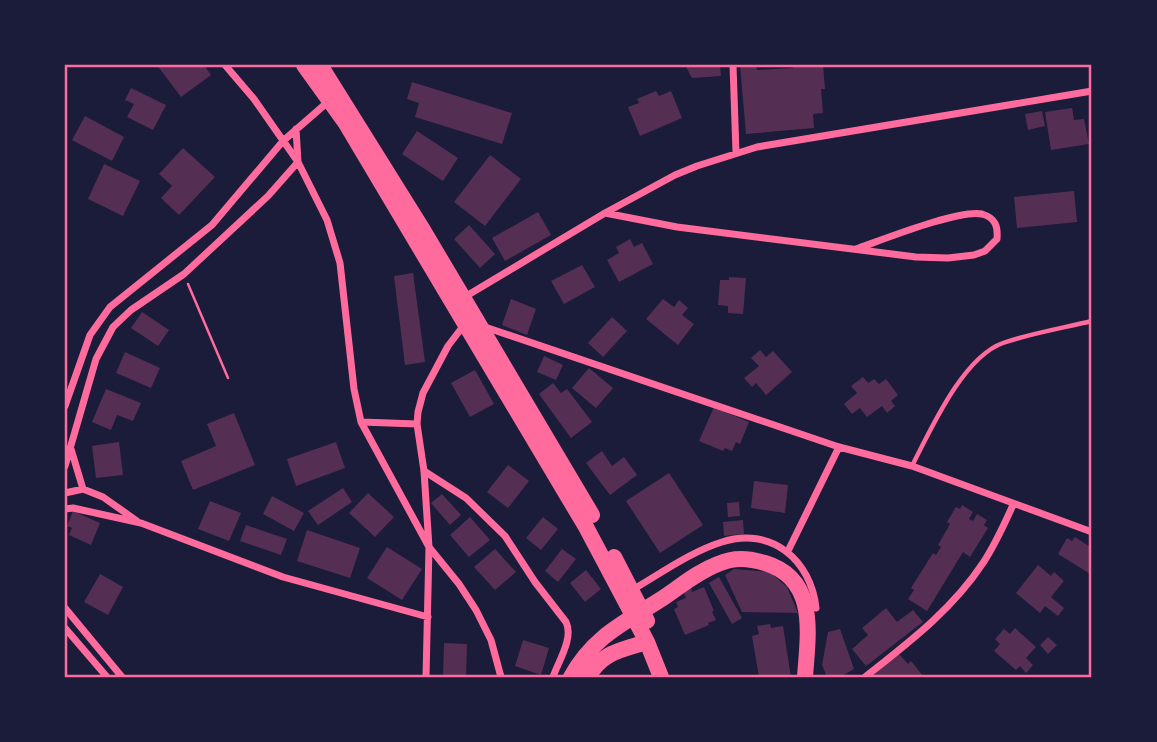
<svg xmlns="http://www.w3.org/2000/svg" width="1157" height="742" viewBox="0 0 1157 742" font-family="'Space Grotesk',sans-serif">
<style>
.building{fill:#542f53}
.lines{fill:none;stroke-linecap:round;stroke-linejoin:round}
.path{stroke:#ff6b9d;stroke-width:2.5}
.service{stroke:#ff6b9d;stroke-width:4.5}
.minor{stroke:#ff6b9d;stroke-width:7}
.motorway{stroke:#ff6b9d;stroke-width:16}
.neatline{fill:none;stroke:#ff6b9d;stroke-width:2.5}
</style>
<rect width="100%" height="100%" fill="#1b1b3a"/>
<path class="building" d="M157 65H204L211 75 181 97Z
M685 65H720L721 76 692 78Z
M740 65H756L757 70 793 68 792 65H823L825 89H821L823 113 813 114 814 128 746 134Z
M412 82 512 113 502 144 415 117 419 103 407 99Z
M131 88 166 105 153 130 127 117 134 104 125 100Z
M656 91 659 96 671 91 682 118 640 136 628 107 639 103 637 99Z
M1072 108 1074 120 1084 119 1089 144 1051 150 1045 112Z
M1042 111 1045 126 1028 130 1025 114Z
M85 116 124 137 112 161 72 140Z
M417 131 458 158 443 181 402 154Z
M183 148 215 177 179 215 161 198 172 186 159 174Z
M490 155 521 179 485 226 454 202Z
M104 164 140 181 123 216 88 199Z
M1074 191 1077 222 1017 228 1014 197Z
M538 212 551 235 505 261 492 238Z
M469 225 495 254 480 268 454 239Z
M630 239 634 247 642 243 653 264 619 282 607 260 619 253 616 247Z
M582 265 595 287 564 304 551 281Z
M413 273 425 362 405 365 394 276Z
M729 277 746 278 743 314 728 313V306L718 305 720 280H729Z
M511 299 536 309 527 335 502 325Z
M663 299 674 307 679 300 688 308 682 315 694 324 678 345 646 319Z
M142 312 169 330 158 346 131 328Z
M612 317 627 331 603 357 588 343Z
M760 350 766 357 773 351 792 372 766 395 756 383 752 387 744 378 759 366 751 358Z
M125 352 160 368 151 388 116 373Z
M544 356 563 365 556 380 537 372Z
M589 368 613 388 596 408 572 388Z
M475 370 494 404 470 417 451 383Z
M863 377 868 383 874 379 879 384 886 379 898 395 891 401 895 406 887 413 882 406 867 417 860 408 852 414 844 404 857 393 851 386Z
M553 383 561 393 567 389 592 422 571 438 539 394Z
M106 389 141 403 133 421 117 415 111 430 92 422Z
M714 407 749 422 740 444 736 442 732 451 725 448 723 451 699 441Z
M234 413 255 465 193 490 181 461 216 446 207 424Z
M119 442 123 475 96 478 92 446Z
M336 442 345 468 296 486 287 459Z
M602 451 612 466 624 457 637 475 610 495 586 463Z
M508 465 529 481 508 508 487 492Z
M669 473 703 525 660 553 626 501Z
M754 481 788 485 785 513 751 508Z
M343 488 352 502 318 525 308 511Z
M368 493 394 517 375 537 349 513Z
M442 494 461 515 450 525 431 503Z
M272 496 304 513 294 531 263 514Z
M210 501 241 513 229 541 198 529Z
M739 502 740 516 728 517 727 503Z
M962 505 973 512 969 519 973 521 977 514 987 520 984 525 988 528 970 557 963 552 927 611 908 599 914 590 911 588 933 553 936 555 941 547 938 545 950 524 947 522 956 507 960 509Z
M73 511 100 523 91 545 69 535 72 528 67 526Z
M470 517 490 540 469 557 450 535Z
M543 517 558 529 541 550 526 538Z
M743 520 744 534 724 536 723 522Z
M246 525 287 539 281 555 240 541Z
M307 530 360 548 350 578 297 561Z
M1075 537 1092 548V575L1058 554 1067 538 1072 541Z
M387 547 422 569 402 600 367 578Z
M495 549 516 572 495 590 474 567Z
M562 549 576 559 558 582 545 571Z
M1038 565 1051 576 1054 572 1064 581 1051 597 1064 608 1058 616 1045 606 1040 613 1016 593Z
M734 569 770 572 787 587 798 613 742 612 725 575Z
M586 570 601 589 585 602 570 583Z
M100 574 123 587 108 615 84 602Z
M719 577 742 618 732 624 709 583Z
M691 587 692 592 704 587 714 611 712 612 716 620 708 623 709 625 685 635 674 609 678 607 676 602 686 598 683 591Z
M886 608 897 622 913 610 923 622 866 666 852 649 868 635 862 628Z
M770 624 771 628 783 626 791 677H759L752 636 759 634 757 626Z
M1015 628 1036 647 1026 658 1033 665 1026 673 1020 666 1016 670 994 651 1000 644 995 639 1004 629 1010 634Z
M840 629 854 669 840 677H827L822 665 828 632Z
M1048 637 1057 645 1048 654 1040 645Z
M523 640 549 648 541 675 515 666Z
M444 643 467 644 466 677H443Z
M899 654 908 664 911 661 923 676 870 677Z"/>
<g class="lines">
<path class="path" d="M188 284 228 378"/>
<path class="service" d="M912 466C931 429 963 357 1003 343 1032 333 1063 328 1092 321"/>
<path class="minor" d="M225 65 254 99 298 162 327 220 340 263 354 389 361 422 429 547 459 584 476 610 491 640 501 677
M733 65 736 153
M605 213 677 227 916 257 948 258 974 255 985 251 997 239C998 227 996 218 982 214 959 209 882 240 856 249
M463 298 605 213 675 175 697 166 757 147 1092 91
M482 326 839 447 912 466 1092 532
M65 406 90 335 110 307 212 225 283 141 329 101
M361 422 417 424
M71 449 83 489
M65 466 96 359 113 327 131 310 184 274 268 196 298 162 296 129
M424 471 466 498 505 536 535 582 566 622C574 638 558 662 553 677
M65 493 83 489 103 497 137 521
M65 509 73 508 141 523 283 577 428 617
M788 551 839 447
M632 590C660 574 690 552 722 542 771 526 811 560 816 608
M65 608 122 677
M65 628 107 677
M426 677 429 547 424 471 417 424 418 412 423 393 448 346 464 325
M865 677C908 643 952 610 983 563 995 545 1004 525 1013 505"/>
<path class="motorway" d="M304 65 345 122 586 527 647 642 661 677
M320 65 423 230 592 515
M614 557 647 621
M571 677C593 636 626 622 663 598 681 586 697 572 718 564 734 557 748 558 765 563 818 579 808 634 805 677
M588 677C602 652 621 650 647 642"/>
</g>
<rect width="1157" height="742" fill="none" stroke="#1b1b3a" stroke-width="133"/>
<rect x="66" y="66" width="1024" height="610" class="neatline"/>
</svg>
